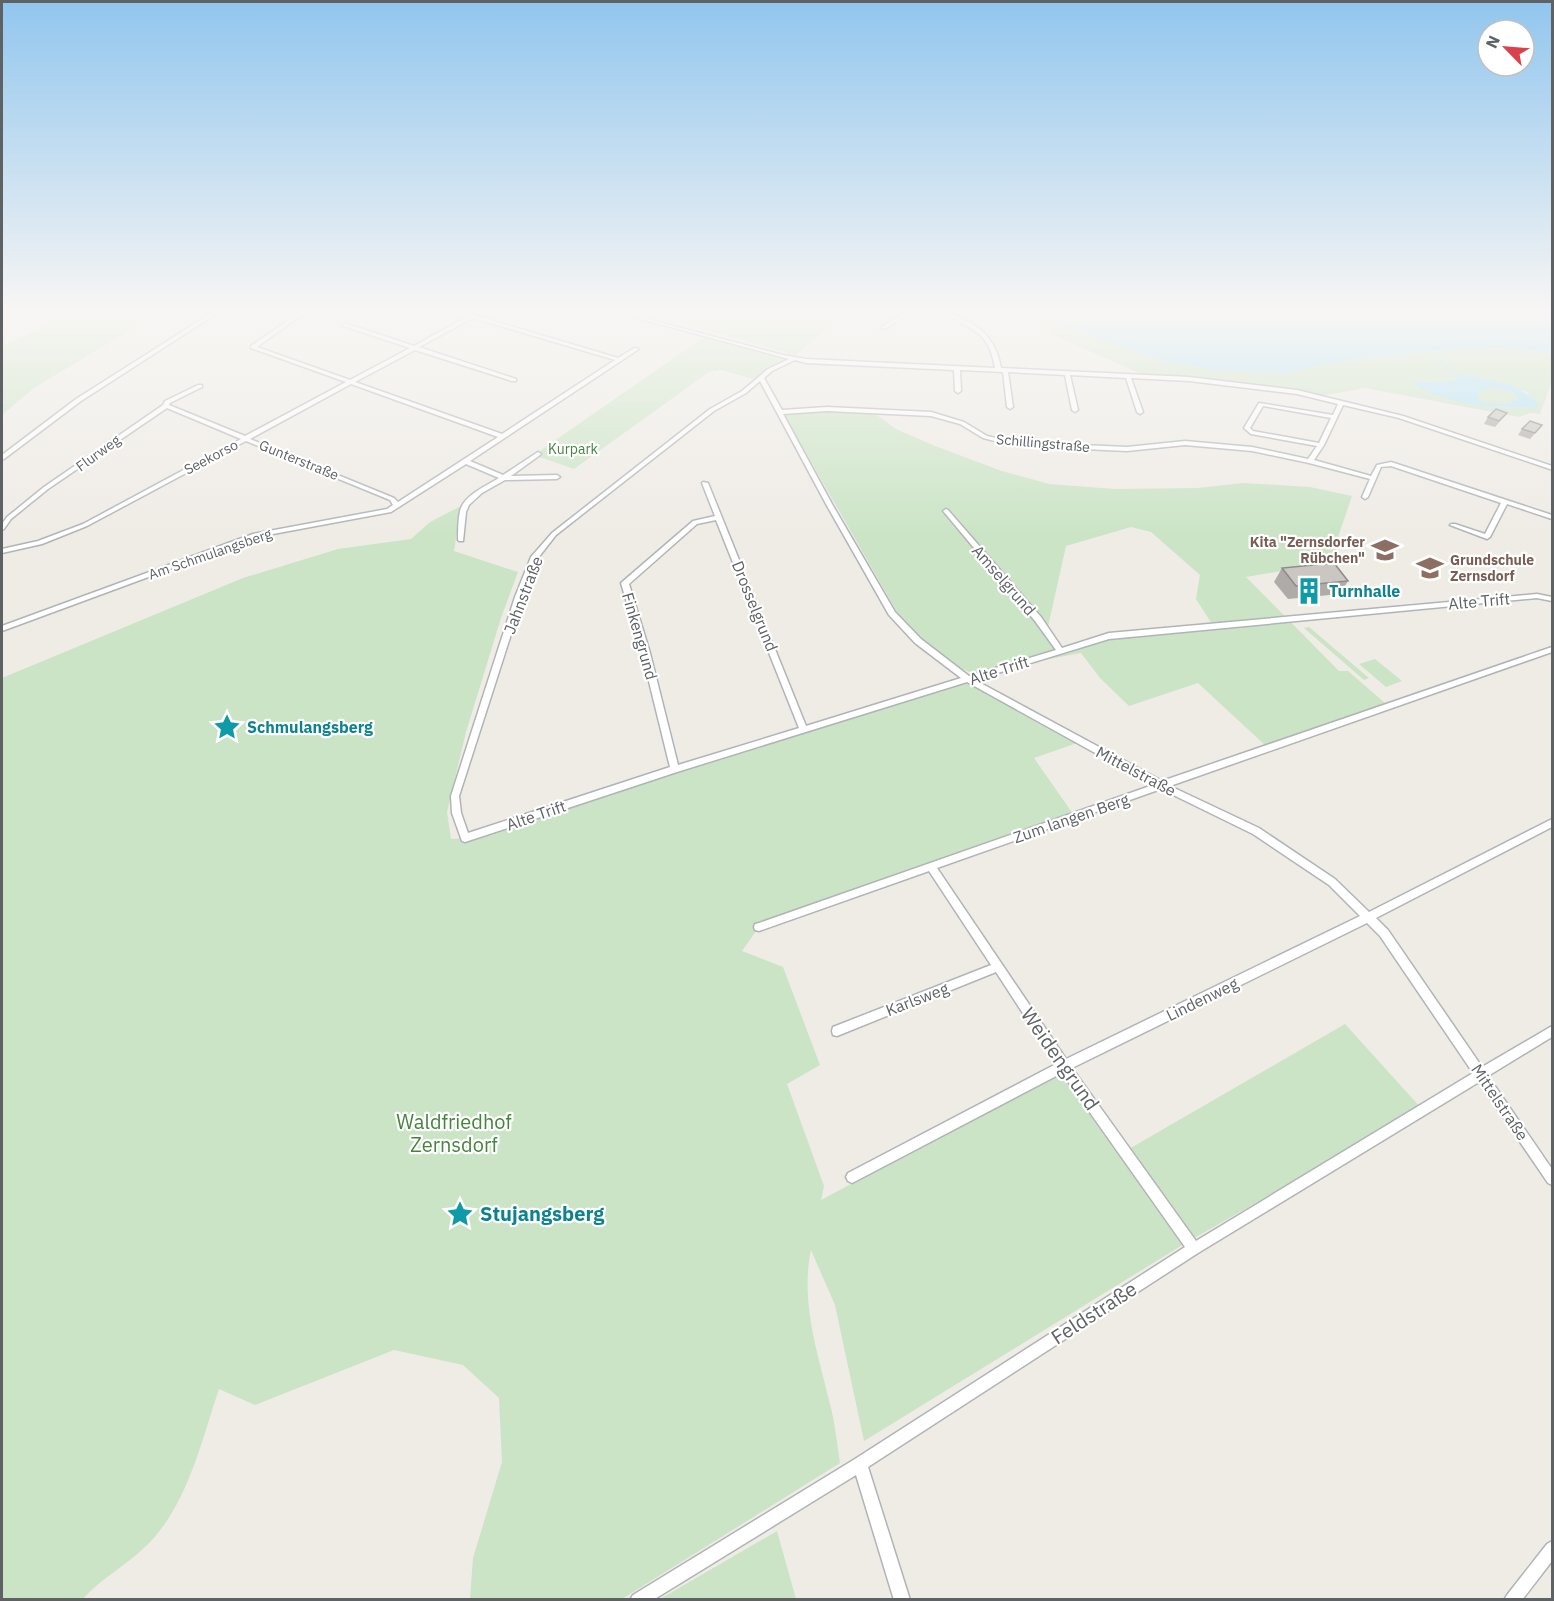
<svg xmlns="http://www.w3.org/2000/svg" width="1554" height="1601" viewBox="0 0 1554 1601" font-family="'IBM Plex Sans',sans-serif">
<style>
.green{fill:#cae4c5;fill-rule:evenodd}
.water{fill:#aee2f7;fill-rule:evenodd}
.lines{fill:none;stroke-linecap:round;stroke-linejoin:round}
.stream{stroke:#aee2f7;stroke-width:2}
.minor-casing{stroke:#b1b4b7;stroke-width:3}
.minor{fill:#fff;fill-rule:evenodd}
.wall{fill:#aeaba8}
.building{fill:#cac7c3;stroke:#8d8b88;stroke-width:1.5}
.labels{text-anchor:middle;stroke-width:4.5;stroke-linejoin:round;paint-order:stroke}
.far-street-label{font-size:14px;fill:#5e6265;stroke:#fff}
.far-park-label{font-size:14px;fill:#45843e;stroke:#fff}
.far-education-label{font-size:14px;font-weight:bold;fill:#785e54;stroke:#fff;text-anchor:end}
.street-label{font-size:16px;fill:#5e6265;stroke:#fff}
.culture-label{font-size:16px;font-weight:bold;fill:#0d838f;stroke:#fff;text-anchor:start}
.near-street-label{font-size:20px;fill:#5e6265;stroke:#fff}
.near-park-label{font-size:20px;fill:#45843e;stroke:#fff}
.near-culture-label{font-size:20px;font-weight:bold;fill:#0d838f;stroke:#fff;text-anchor:start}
</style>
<rect width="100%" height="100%" fill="#efece6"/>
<path class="green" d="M60 314H157L34 388 2 415V346L35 331Z
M664 314H846L795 355 659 317Z
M1024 314H1051L1057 321 1343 361 1426 352 1498 348 1552 353V381L1540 414 1530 413 1519 417 1365 388 1320 396 1187 377 1143 375 1058 337ZM1464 374 1510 384 1515 389 1527 392 1535 408 1500 407 1414 382 1453 381Z
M704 337 786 360 757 380 721 370 709 372 574 469 534 455Z
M1492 388 1513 392 1518 398C1508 407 1489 404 1478 400V393Z
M828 410 873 412 896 429 935 446 1002 471 1049 484 1115 489 1198 488 1243 483 1310 487 1352 496 1337 540 1335 562 1246 577 1339 671H1348L1385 703 1267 747 1198 683 1129 706 1100 678 1081 653 973 673C943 664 917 635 897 612L783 413ZM1131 527 1151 532 1200 575 1196 599 1212 624 1107 634 1060 648 1047 631 1066 546Z
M461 506 454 551 518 572 501 618 466 732 447 812 451 839 465 838 757 745 962 684H970L1077 743 1034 758 1073 814 759 927 742 951 783 967 820 1065 787 1084 824 1186 821 1200 1063 1072 1184 1244 864 1441 835 1305 811 1250C800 1301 818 1354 830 1404 835 1423 837 1443 840 1463L622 1599H470L473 1558 502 1462 499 1398 463 1365 394 1350 255 1405 219 1389C201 1442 187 1507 146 1546 126 1566 101 1578 83 1599H2V678L243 578 338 549 411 539 430 522Z
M1309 627 1369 678 1364 680 1304 628Z
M1375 659 1402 681 1386 687 1359 664Z
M1345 1024 1421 1108 1191 1240 1129 1149Z
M777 1531 796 1599H660Z"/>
<path class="water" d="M1051 314H1552V353L1498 348 1426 352 1343 361 1284 373 1222 371 1166 361 1086 335 1056 321Z
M1464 374 1510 384C1520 392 1530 393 1538 404L1535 408C1487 406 1457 408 1414 384V382L1453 381ZM1492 388 1513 392 1518 398C1508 407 1489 404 1478 400V393Z"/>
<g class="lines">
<path class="stream" d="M1431 352 1459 376"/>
<defs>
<path id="minor" d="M210 314H216L81 401 4 459 2 460V455L76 399Z
M297 314H303L257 347 350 380 410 348 343 326 342 325 345 323 414 346 470 315 479 314 477 316 618 358 634 348 639 349 470 461 503 475 538 452 541 454 540 455 511 476 557 475 560 477 557 479 505 480 482 493 469 505 466 512 463 541H459L458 540C458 531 458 520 460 511 464 495 486 486 499 478L466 464 391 512 257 537 2 631V626L253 534 387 509 393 505 390 500 246 441 87 526 42 544 2 553V549L38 541 83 524 241 439 167 408 48 489 11 519 4 529 2 530V524L7 517 44 487 163 405 165 401 198 385H202V387L170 403 169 405 245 436 346 382 251 348V346ZM473 318 615 360 502 434 355 382 415 350 512 381H516V379L419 347ZM351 384 498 437 398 502 394 498 250 439Z
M622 314H629L783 355 806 359 995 368C989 331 973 331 946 314 953 314 958 316 965 320 986 330 997 345 1001 368L1189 377 1297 390 1403 416 1552 466V470L1550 469 1399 418 1343 405 1324 445 1314 460 1371 476 1377 465 1391 462 1552 515V519L1507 504 1490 537 1487 539 1450 525 1451 524H1455L1485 534 1501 503 1391 466 1381 467 1368 497 1365 499 1362 497 1370 479 1309 463 1252 451 1185 445 1127 451 1014 446 983 438 960 424 931 416 827 411 783 414 832 504 895 612 921 639 969 676 1056 650 1035 621 944 512 943 511 946 509 948 510 1041 617 1062 648 1109 633 1537 594 1552 597V601L1537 598 1109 639 975 680 1162 781 1552 647V652L1170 786 1259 828 1335 879 1369 912 1552 819V827L1376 918 1388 930 1482 1067 1552 1026V1037L1488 1076 1552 1169V1185L1548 1183 1479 1082 1198 1253 868 1467 910 1600H894L856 1475 653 1600H630L633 1595 855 1459 1185 1247 1062 1073 856 1181 852 1183 848 1181 846 1177 848 1173 1056 1064 996 972 837 1036 833 1035 832 1031 833 1027 991 965 929 871 759 931 755 930 754 927 755 924 759 923 1153 785 967 682 677 772 465 842 462 841 452 813 451 796 515 597 531 557 552 533 710 409 742 391 768 369 789 359ZM795 360 806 363 954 370 955 391 958 393 961 391 960 370 1003 372 1007 407 1010 409 1013 407 1008 372 1065 375 1072 410 1075 412 1078 410 1070 375 1126 378 1137 412 1140 414 1143 412 1131 378 1189 381 1297 394 1338 404 1333 415 1259 403 1244 428 1251 434 1317 446 1308 459 1252 447 1185 441 1127 447 1014 442 987 436 964 422 931 412 827 407 782 410 764 378 772 371ZM760 381 826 504 889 615 915 643 961 678 806 726 708 483 703 482 702 483 715 516 693 521 621 583 642 653 670 767 468 833 461 813 459 796 523 597 538 558 556 535 714 411 746 393ZM1263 406 1331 418 1319 443 1253 431 1250 428ZM716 520 799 728 678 765 650 653 629 584 697 524ZM1161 789 1253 834 1329 885 1360 916 1066 1059 937 868ZM1367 923 1380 936 1473 1073 1196 1241 1072 1068Z
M903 314H909L885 329 880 328Z
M1552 1541V1561L1522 1600H1504L1507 1595 1547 1544Z"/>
</defs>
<use href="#minor" class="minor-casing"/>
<use href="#minor" class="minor"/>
</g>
<path class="wall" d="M1507 413 1495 427 1484 424 1488 417Z
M1522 429 1537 431 1530 439 1518 435Z
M1282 568 1348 581 1340 594 1288 599 1274 582Z"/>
<path class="building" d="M1496 409 1507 413 1499 421 1488 417Z
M1530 421 1542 425 1535 433 1522 429Z
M1334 563 1348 581 1296 586 1282 568Z"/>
<linearGradient id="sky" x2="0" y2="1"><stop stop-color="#91c6ee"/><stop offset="0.58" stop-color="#f8f6f4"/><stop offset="1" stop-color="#f8f6f4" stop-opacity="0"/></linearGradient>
<rect width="1554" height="538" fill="url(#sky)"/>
<defs>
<symbol id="school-bare" viewBox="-9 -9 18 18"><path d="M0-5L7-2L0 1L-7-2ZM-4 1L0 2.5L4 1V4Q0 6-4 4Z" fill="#8d6e63" stroke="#fff" stroke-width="2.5" paint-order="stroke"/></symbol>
<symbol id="building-bare" viewBox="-9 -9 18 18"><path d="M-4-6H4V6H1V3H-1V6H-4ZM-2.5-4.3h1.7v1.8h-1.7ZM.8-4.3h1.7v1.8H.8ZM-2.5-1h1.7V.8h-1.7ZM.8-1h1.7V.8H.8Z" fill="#0f9aa8" stroke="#fff" stroke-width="2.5" paint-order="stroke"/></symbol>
<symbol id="sight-bare" viewBox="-9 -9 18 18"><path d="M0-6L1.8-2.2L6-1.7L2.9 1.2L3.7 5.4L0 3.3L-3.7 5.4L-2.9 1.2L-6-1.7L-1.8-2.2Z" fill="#0f9aa8" stroke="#fff" stroke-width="2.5" paint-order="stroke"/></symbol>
</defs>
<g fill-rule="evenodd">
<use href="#school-bare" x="1366" y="531" width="38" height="38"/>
<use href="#school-bare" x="1411" y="549" width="38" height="38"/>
<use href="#building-bare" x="1290" y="572" width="38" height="38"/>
<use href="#sight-bare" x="208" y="708" width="38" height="38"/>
<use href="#sight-bare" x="441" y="1195" width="38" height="38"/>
</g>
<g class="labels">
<g class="far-street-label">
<text transform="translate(1043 443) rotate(5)" y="5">Schillingstraße</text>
<text transform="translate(98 453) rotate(-36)" y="5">Flurweg</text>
<text transform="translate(211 457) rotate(-28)" y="5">Seekorso</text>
<text transform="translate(299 460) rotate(22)" y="5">Gunterstraße</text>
<text transform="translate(210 554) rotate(-19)" y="5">Am Schmulangsberg</text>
</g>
<g class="far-park-label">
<text x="573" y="454">Kurpark</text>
</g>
<g class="far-education-label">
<text x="1365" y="547">Kita "Zernsdorfer<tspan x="1365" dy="16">Rübchen"</tspan></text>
<text x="1450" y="565" text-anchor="start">Grundschule<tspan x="1450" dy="16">Zernsdorf</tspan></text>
</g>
<g class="street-label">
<text transform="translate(1004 580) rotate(49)" y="6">Amselgrund</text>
<text transform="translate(523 595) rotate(-69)" y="6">Jahnstraße</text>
<text transform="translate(1479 601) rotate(-5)" y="6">Alte Trift</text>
<text transform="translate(755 606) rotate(68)" y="6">Drosselgrund</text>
<text transform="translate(640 636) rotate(74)" y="6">Finkengrund</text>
<text transform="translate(999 670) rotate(-18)" y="6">Alte Trift</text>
<text transform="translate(1136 771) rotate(28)" y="6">Mittelstraße</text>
<text transform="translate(536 815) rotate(-19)" y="6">Alte Trift</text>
<text transform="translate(1071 818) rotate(-19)" y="6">Zum langen Berg</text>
<text transform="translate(917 999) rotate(-21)" y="6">Karlsweg</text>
<text transform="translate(1202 999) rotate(-26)" y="6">Lindenweg</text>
<text transform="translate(1500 1102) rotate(56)" y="6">Mittelstraße</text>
</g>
<g class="culture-label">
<text x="1329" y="597">Turnhalle</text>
<text x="247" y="733">Schmulangsberg</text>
</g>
<g class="near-street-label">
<text transform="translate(1060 1059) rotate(55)" y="7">Weidengrund</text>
<text transform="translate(1094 1313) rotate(-33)" y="7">Feldstraße</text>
</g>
<g class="near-park-label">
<text x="454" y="1129">Waldfriedhof<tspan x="454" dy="23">Zernsdorf</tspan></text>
</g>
<g class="near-culture-label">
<text x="480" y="1221">Stujangsberg</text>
</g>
</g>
<rect width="1554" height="1601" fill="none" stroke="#5e6265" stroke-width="6"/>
<g transform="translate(1506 48) rotate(295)"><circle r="28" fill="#ffffff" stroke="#bfc0c1" stroke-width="1.5"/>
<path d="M0-4.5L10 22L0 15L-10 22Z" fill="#da414b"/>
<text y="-9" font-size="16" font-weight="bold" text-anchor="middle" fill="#5e6265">N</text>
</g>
</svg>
